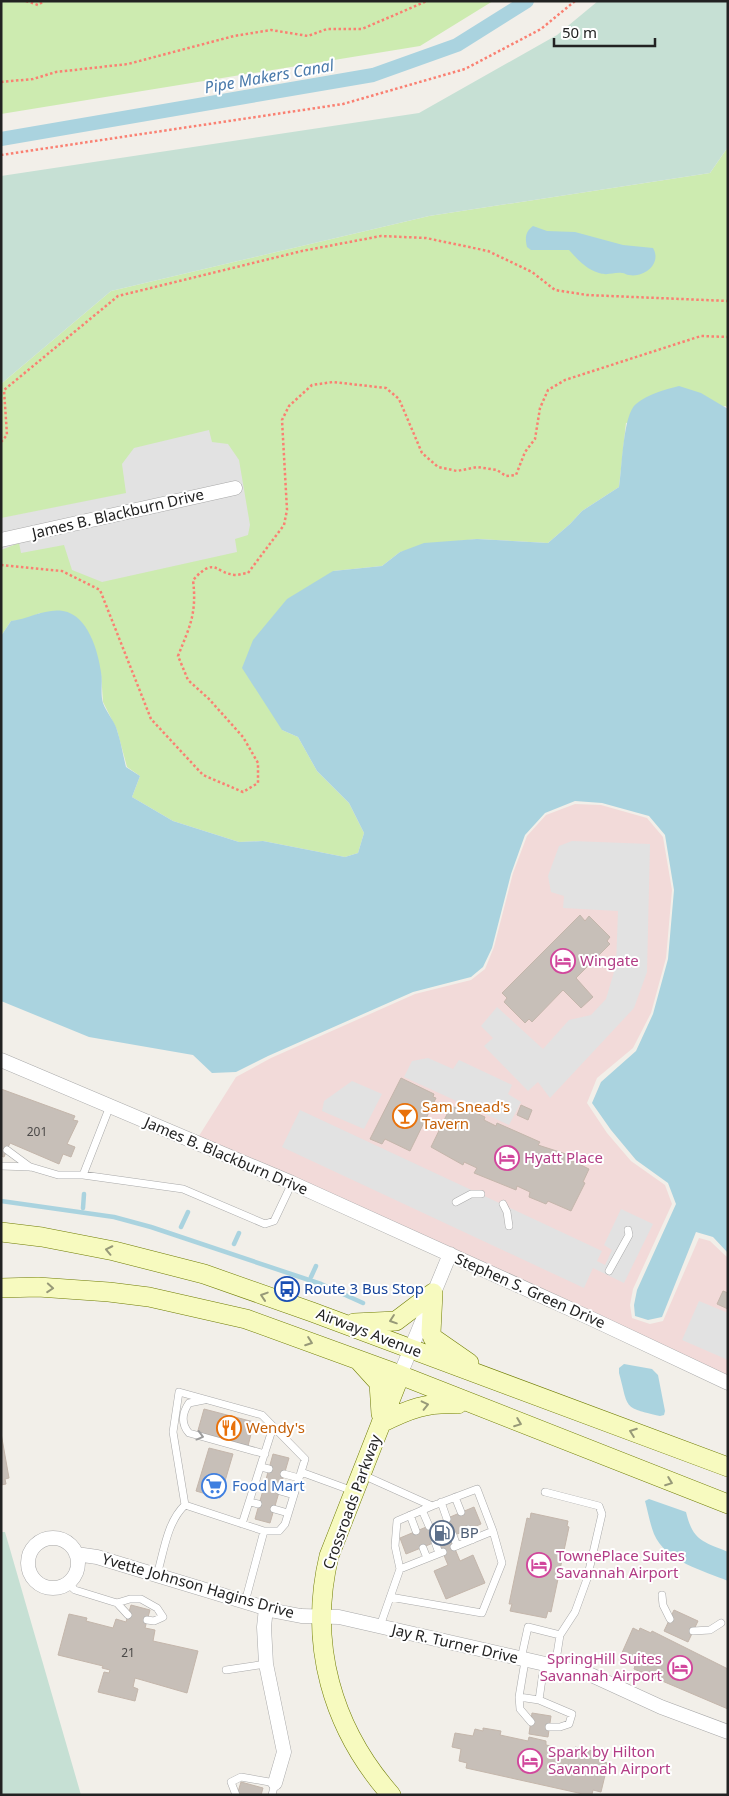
<svg xmlns="http://www.w3.org/2000/svg" width="729" height="1796" viewBox="0 0 729 1796" font-family="'Noto Sans',sans-serif">
<style>
.commercial{fill:#f2dad9}
.grass{fill:#cdebb0}
.wetland{fill:#c6e0d4}
.parking{fill:#e2e2e2}
.water{fill:#aad3df}
.lines{fill:none;stroke-linecap:round;stroke-linejoin:round}
.stream{stroke:#aad3df;stroke-width:4.5}
.canal{stroke:#aad3df;stroke-width:14}
.building{fill:#c7bfb8;stroke:#c4b6ab}
.lane-casing{stroke:#a9a9a9;stroke-width:8}
.street-casing{stroke:#a9a9a9;stroke-width:15}
.secondary-casing{stroke:#707d05;stroke-width:20}
.path{stroke:#fa8072;stroke-width:2.5;stroke-dasharray:2.5 2.5;stroke-linecap:butt}
.lane{stroke:#fff;stroke-width:7}
.street{stroke:#fff;stroke-width:14}
.secondary{stroke:#f7fabf;stroke-width:19}
.oneway{stroke:#979978}
.oneway2{stroke:#9c9c9c}
.labels{text-anchor:middle;stroke-width:4;stroke-linejoin:round;paint-order:stroke}
.number-label{font-size:12px;fill:#4b4948}
.street-label{font-size:15px;fill:#222;stroke:#fff}
.hotel-label{font-size:15px;fill:#b23c85;stroke:#fff;text-anchor:start}
.food-label{font-size:15px;fill:#c56008;stroke:#fff;text-anchor:start}
.transit-label{font-size:15px;fill:#164399;stroke:#fff;text-anchor:start}
.shop-label{font-size:15px;fill:#366cbe;stroke:#fff;text-anchor:start}
.service-label{font-size:15px;fill:#4e5e75;stroke:#fff;text-anchor:start}
.water-label{font-size:16px;font-style:italic;fill:#4a7aab;stroke:#fff}
</style>
<rect width="100%" height="100%" fill="#f2efe9"/>
<path class="commercial" d="M575 804 601 805 647 818 663 837 672 890 666 958 651 1013 633 1048 597 1078 587 1103 607 1133 631 1161 665 1185 672 1204 633 1289 630 1305 632 1318 650 1324 663 1321 699 1238 710 1241 728 1258V1383L197 1139 236 1077 271 1058 415 994 471 980 485 969 494 947 513 873 527 836 546 815Z"/>
<path class="grass" d="M1 1H493L420 46 1 114Z
M728 147V409L726 406 626 423 619 487 582 511 570 524 548 543 477 539 459 541 400 552 382 566 333 571 282 730 298 737 317 771 349 803 364 833 358 853 345 857 263 841 239 842 173 821 132 797 140 776 127 767 117 730 103 702 101 673 40 613 24 620 11 621 1 636V384L111 291 429 216 710 173Z"/>
<path class="wetland" d="M598 1H728V147L710 173 429 216 111 291 1 384V176L419 113 557 35Z
M1 1532H5L81 1795H1Z"/>
<path class="parking" d="M209 430 212 442 228 444 239 460 250 525 248 535 235 539 237 552 102 582 72 570 64 545 21 553 19 543 1 550V518L126 493 122 464 134 448Z
M572 841 650 844 647 972 634 1008 550 1098 538 1082 528 1091 484 1046 493 1038 481 1026 497 1007 543 1049 569 1020 591 1015 606 999 616 965 618 911 563 908 564 896 551 892 548 876 559 846Z
M428 1058 453 1069 459 1060 512 1085 508 1094 521 1102 509 1125 404 1077 412 1061Z
M352 1081 382 1094 364 1129 322 1111 324 1101Z
M300 1110 602 1251 597 1261 605 1265 612 1250 604 1245 621 1209 653 1224 624 1283 593 1268 584 1288 282 1147Z
M699 1301 728 1313V1360L682 1340Z"/>
<path class="water" d="M533 226 547 231 575 232 623 245 653 248C662 263 645 278 629 275 626 275 625 273 622 273 613 272 608 276 599 273 586 269 578 260 569 250H531L527 247C525 238 525 232 533 226Z
M679 386 701 393 728 409V1253L713 1237 696 1232 662 1317 648 1320 635 1316 634 1305 637 1290 676 1204 668 1183 636 1160 611 1130 592 1103 601 1082 636 1051 653 1014 668 959 674 890 665 835 649 816 602 803 575 801 545 813 525 835 511 874 492 948 483 967 471 977 413 992 268 1056 236 1072 212 1073 193 1055 89 1037 1 1001V636L11 621C28 619 46 608 63 611 88 615 98 651 101 672 103 682 100 693 103 703 106 712 114 720 117 730 121 742 123 755 126 767L140 776 132 797 173 821 239 842 263 841 345 857 358 853 364 833 349 803 317 771 298 737 282 730 242 668 253 640 287 599 333 571 382 566 400 552 424 543 477 539 548 543 570 524 582 511 619 487C622 468 623 414 636 404 648 394 664 390 679 386Z
M624 1364 652 1369 658 1375 665 1411 664 1415 660 1416C622 1407 629 1409 619 1373V1368Z
M649 1499 686 1512C693 1541 702 1541 728 1552V1581C704 1571 665 1561 654 1534 650 1524 648 1512 645 1501Z"/>
<g class="lines">
<path class="stream" d="M1 1201 114 1217 151 1227 321 1284 363 1303
M83 1208 84 1194
M181 1227 188 1212
M234 1244 239 1233
M311 1277 316 1266"/>
<path class="canal" d="M1 139 373 75 457 45 527 1"/>
</g>
<path class="building" d="M580 915 585 921 589 916 610 937 607 941 610 944 576 978 593 997 581 1008 563 990 532 1022 529 1019 525 1023 504 1002 507 998 502 993Z
M401 1078 434 1094 433 1097 436 1098 410 1151 385 1139 382 1144 370 1139Z
M1 1089 75 1116 73 1120 78 1121 67 1144 75 1147 71 1157 63 1154 59 1164 10 1143 4 1157 1 1156Z
M521 1105 532 1110 528 1120 517 1115Z
M451 1106 466 1112 467 1109 485 1117 484 1120 496 1126 497 1123 540 1142 538 1145 569 1155 567 1158 589 1169 583 1182 585 1183 571 1211 548 1201 546 1204 529 1197 530 1192 517 1186 516 1190 474 1173 477 1168 464 1162 463 1165 431 1147Z
M723 1291 728 1293V1309L717 1304Z
M204 1409 254 1422 248 1446 197 1434Z
M1 1433 9 1478 5 1479 6 1484 1 1485Z
M209 1448 233 1454 220 1498 196 1491Z
M273 1454 289 1458 270 1523 255 1519Z
M474 1507 481 1524 450 1537 460 1561 473 1555 485 1583 446 1599 434 1571 448 1565 438 1541 406 1554 400 1538Z
M531 1513 568 1521 567 1526 569 1527 551 1612 548 1611 546 1618 510 1611 512 1604H509L527 1518 530 1519Z
M131 1605 150 1610 145 1628 155 1630 153 1641 198 1651 187 1693 135 1678 133 1687 138 1689 135 1701 98 1692 104 1672 109 1673 110 1670 102 1668 103 1666 58 1655 69 1614 87 1618 86 1621 113 1628 116 1619 126 1622Z
M674 1610 698 1621 688 1642 664 1631Z
M633 1628 639 1631 640 1628 651 1633 652 1631 728 1669V1709L634 1669 635 1666 625 1661 626 1658 621 1655Z
M532 1713 551 1716 548 1737 529 1734Z
M483 1728 501 1731 500 1735 528 1741 529 1737 546 1741V1745L574 1751 575 1747 593 1751V1755L600 1756 599 1761 608 1763 601 1792 593 1790 592 1794H583L466 1768 467 1763 459 1761 461 1749 452 1747 455 1733 473 1736 475 1729 483 1731Z
M241 1782 263 1788 261 1795H237Z"/>
<g class="lines">
<defs>
<path id="lane" d="M7 1150 30 1167
M1 1166 31 1167 58 1175H83L183 1189 265 1224 274 1221 292 1183
M83 1175 110 1106
M456 1202 471 1194H481
M503 1204 507 1212 509 1226
M609 1271 629 1235 628 1230
M179 1392 262 1415 305 1459 285 1524 279 1531H264L185 1505 173 1432Z
M204 1400 189 1403C182 1413 181 1424 189 1433L265 1454
M261 1467 269 1469
M301 1472 353 1491
M284 1474 299 1478
M363 1475 432 1506 397 1521 395 1546 400 1569 380 1626
M255 1484 264 1486
M280 1491 294 1495
M545 1492 599 1506 602 1514 587 1579 575 1612 560 1635 555 1667
M455 1497 461 1512
M250 1502 258 1504
M441 1502 447 1519
M274 1509 288 1513
M422 1510 429 1526
M410 1515 416 1531
M242 1524 273 1427
M468 1529 472 1540
M453 1535 457 1546
M435 1542 439 1553
M454 1547 493 1531
M423 1548 427 1558
M400 1569 443 1552
M157 1575C164 1551 167 1522 185 1505
M67 1583 75 1590 117 1603 130 1599H141L157 1608 163 1617 154 1621 147 1620
M662 1595 663 1605 670 1619
M390 1597 482 1613 502 1563 493 1531 477 1489 432 1506
M245 1602 264 1531
M117 1603 128 1615
M693 1631 710 1630 721 1623
M521 1659 528 1627 560 1635
M525 1661 519 1697 520 1709 531 1722
M226 1670 266 1664
M519 1697 539 1700 572 1714 569 1724 560 1727H549
M539 1700 544 1665
M236 1795 231 1782 241 1777 275 1783 272 1795"/>
<path id="street" d="M1 540 235 488
M1 1060 292 1183 590 1318 728 1383
M400 1375 450 1254
M28 1563a25 25 0 1 1 50 0a25 25 0 1 1-50 0Z
M76 1554 97 1557 275 1611 301 1616 339 1617 589 1674 661 1707 728 1732
M266 1608 264 1627 266 1664 284 1752 275 1783"/>
<path id="secondary" d="M1 1232 42 1237 114 1251 204 1274 312 1312 728 1467
M1 1288 38 1287 109 1292 149 1297 246 1319 400 1375 728 1504
M433 1293 431 1333 433 1338 469 1363
M354 1323 396 1321 433 1293
M360 1362 379 1383 381 1414
M381 1423C409 1409 427 1402 458 1404
M391 1795C332 1728 308 1644 329 1556L400 1375"/>
</defs>
<use href="#lane" class="lane-casing"/>
<use href="#street" class="street-casing"/>
<use href="#secondary" class="secondary-casing"/>
<path class="path" d="M26 1 38 5 44 1
M1 82 33 79 56 72 128 64 234 36 271 30 308 36 327 29H362L427 1
M1 155 343 104 465 69 541 29 575 1
M1 442 7 435 4 390 118 296 302 251 381 236 426 238 488 251 532 272 555 290 587 295 728 301
M1 565 62 571 100 590 151 719 203 775 243 792 258 783V763L243 737 209 699 188 680 178 656C190 626 197 613 193 580 216 555 215 574 236 575 240 575 244 573 248 573L284 525 287 510 282 420 289 406 312 385 333 382 386 388 399 399 422 453 438 467 457 471 477 467 497 470 506 476 516 475 525 452 535 439 540 408 548 390 565 380 701 336 728 337"/>
<use href="#lane" class="lane"/>
<use href="#street" class="street"/>
<use href="#secondary" class="secondary"/>
</g>
<defs><path id="oneway-chevron" d="M-2-3.5L2.5 0L-2 3.5" fill="none" stroke-width="1.6" stroke-linecap="round" stroke-linejoin="round" transform="scale(1.25)"/></defs>
<g class="oneway">
<use href="#oneway-chevron" transform="translate(109 1250) rotate(-168)"/>
<use href="#oneway-chevron" transform="translate(50 1288) rotate(4)"/>
<use href="#oneway-chevron" transform="translate(264 1296) rotate(-162)"/>
<use href="#oneway-chevron" transform="translate(393 1320) rotate(161)"/>
<use href="#oneway-chevron" transform="translate(309 1342) rotate(20)"/>
<use href="#oneway-chevron" transform="translate(425 1405) rotate(-13)"/>
<use href="#oneway-chevron" transform="translate(518 1423) rotate(21)"/>
<use href="#oneway-chevron" transform="translate(633 1432) rotate(-160)"/>
<use href="#oneway-chevron" transform="translate(669 1482) rotate(21)"/>
</g>
<use class="oneway2" href="#oneway-chevron" transform="translate(200 1436) rotate(15)"/>
<defs>
<symbol id="hotel-ring" viewBox="-11 -11 22 22"><circle r="9.5" fill="#fff" stroke="#d1479c" stroke-width="1.5"/><path d="M-6-4.5h1.5V1H6V5H4.5V3h-9V5H-6ZM-4 0a1.8 1.8 0 1 1 3.6 0ZM.5 0V-2.5h3Q6-2.5 6 0Z" fill="#d1479c"/></symbol>
<symbol id="bar-ring" viewBox="-11 -11 22 22"><circle r="9.5" fill="#fff" stroke="#e8710a" stroke-width="1.5"/><path d="M-6-5H6L.8 .8V4.5H3.5V6h-7V4.5H-.8V.8Z" fill="#e8710a"/></symbol>
<symbol id="bus-ring" viewBox="-11 -11 22 22"><circle r="9.5" fill="#fff" stroke="#1a4fb4" stroke-width="1.5"/><path d="M-5-6H5V4H4V6H2V4H-2V6H-4V4H-5ZM-3.5-4V0h7V-4ZM-3.5 1.2v1.5H-2V1.2ZM2 1.2v1.5H3.5V1.2Z" fill="#1a4fb4"/></symbol>
<symbol id="restaurant-ring" viewBox="-11 -11 22 22"><circle r="9.5" fill="#fff" stroke="#e8710a" stroke-width="1.5"/><path d="M-5-6h1v4h1v-4h1v4h1v-4h1v5L-1.5 .5V6h-2V.5L-5-1ZM5-6V6H3V1.5H1.5Q1.5-4 5-6Z" fill="#e8710a"/></symbol>
<symbol id="supermarket-ring" viewBox="-11 -11 22 22"><circle r="9.5" fill="#fff" stroke="#3f7fe0" stroke-width="1.5"/><path d="M-6-5.5h2.5l.6 2H6L4.5 2H-2.5L-4.4-4H-6ZM-1.5 3.2a1.3 1.3 0 1 0 .1 0ZM3 3.2a1.3 1.3 0 1 0 .1 0Z" fill="#3f7fe0"/></symbol>
<symbol id="fuel-ring" viewBox="-11 -11 22 22"><circle r="9.5" fill="#fff" stroke="#5c6f8a" stroke-width="1.5"/><path d="M-5.5-6h7V0h2V4h1.3V-2.5L3-4.5l.8-.8L6-3V5H2.5V1h-1V6h-7ZM-4.2-4.7v3.2H.2V-4.7Z" fill="#5c6f8a"/></symbol>
</defs>
<g fill-rule="evenodd">
<use href="#hotel-ring" x="549" y="947" width="28" height="28"/>
<use href="#bar-ring" x="391" y="1102" width="28" height="28"/>
<use href="#hotel-ring" x="493" y="1144" width="28" height="28"/>
<use href="#bus-ring" x="273" y="1275" width="28" height="28"/>
<use href="#restaurant-ring" x="215" y="1414" width="28" height="28"/>
<use href="#supermarket-ring" x="200" y="1472" width="28" height="28"/>
<use href="#fuel-ring" x="428" y="1519" width="28" height="28"/>
<use href="#hotel-ring" x="525" y="1551" width="28" height="28"/>
<use href="#hotel-ring" x="666" y="1654" width="28" height="28"/>
<use href="#hotel-ring" x="516" y="1747" width="28" height="28"/>
</g>
<g class="labels">
<g class="number-label">
<text x="37" y="1136">201</text>
<text x="128" y="1657">21</text>
</g>
<g class="street-label">
<text transform="translate(118 514) rotate(-13)" y="5">James B. Blackburn Drive</text>
<text transform="translate(226 1156) rotate(23)" y="5">James B. Blackburn Drive</text>
<text transform="translate(530 1291) rotate(24)" y="5">Stephen S. Green Drive</text>
<text transform="translate(369 1333) rotate(21)" y="5">Airways Avenue</text>
<text transform="translate(352 1502) rotate(-70)" y="5">Crossroads Parkway</text>
<text transform="translate(198 1586) rotate(16)" y="5">Yvette Johnson Hagins Drive</text>
<text transform="translate(455 1644) rotate(13)" y="5">Jay R. Turner Drive</text>
</g>
<g class="hotel-label">
<text x="580" y="966">Wingate</text>
<text x="524" y="1163">Hyatt Place</text>
<text x="556" y="1561">TownePlace Suites<tspan x="556" dy="17">Savannah Airport</tspan></text>
<text x="662" y="1664" text-anchor="end">SpringHill Suites<tspan x="662" dy="17">Savannah Airport</tspan></text>
<text x="548" y="1757">Spark by Hilton<tspan x="548" dy="17">Savannah Airport</tspan></text>
</g>
<g class="food-label">
<text x="422" y="1112">Sam Snead's<tspan x="422" dy="17">Tavern</tspan></text>
<text x="246" y="1433">Wendy's</text>
</g>
<g class="transit-label">
<text x="304" y="1294">Route 3 Bus Stop</text>
</g>
<g class="shop-label">
<text x="232" y="1491">Food Mart</text>
</g>
<g class="service-label">
<text x="460" y="1538">BP</text>
</g>
<g class="water-label">
<text transform="translate(269 76) rotate(-10)" y="6">Pipe Makers Canal</text>
</g>
</g>
<rect width="729" height="1796" fill="none" stroke="#222222" stroke-width="5"/>
<path d="M554 38v8h101v-8" fill="none" stroke="#222222" stroke-width="2.5"/>
<text x="562" y="38" font-size="15" fill="#222222" stroke="#ffffff" stroke-width="4" paint-order="stroke">50 m</text>
</svg>
